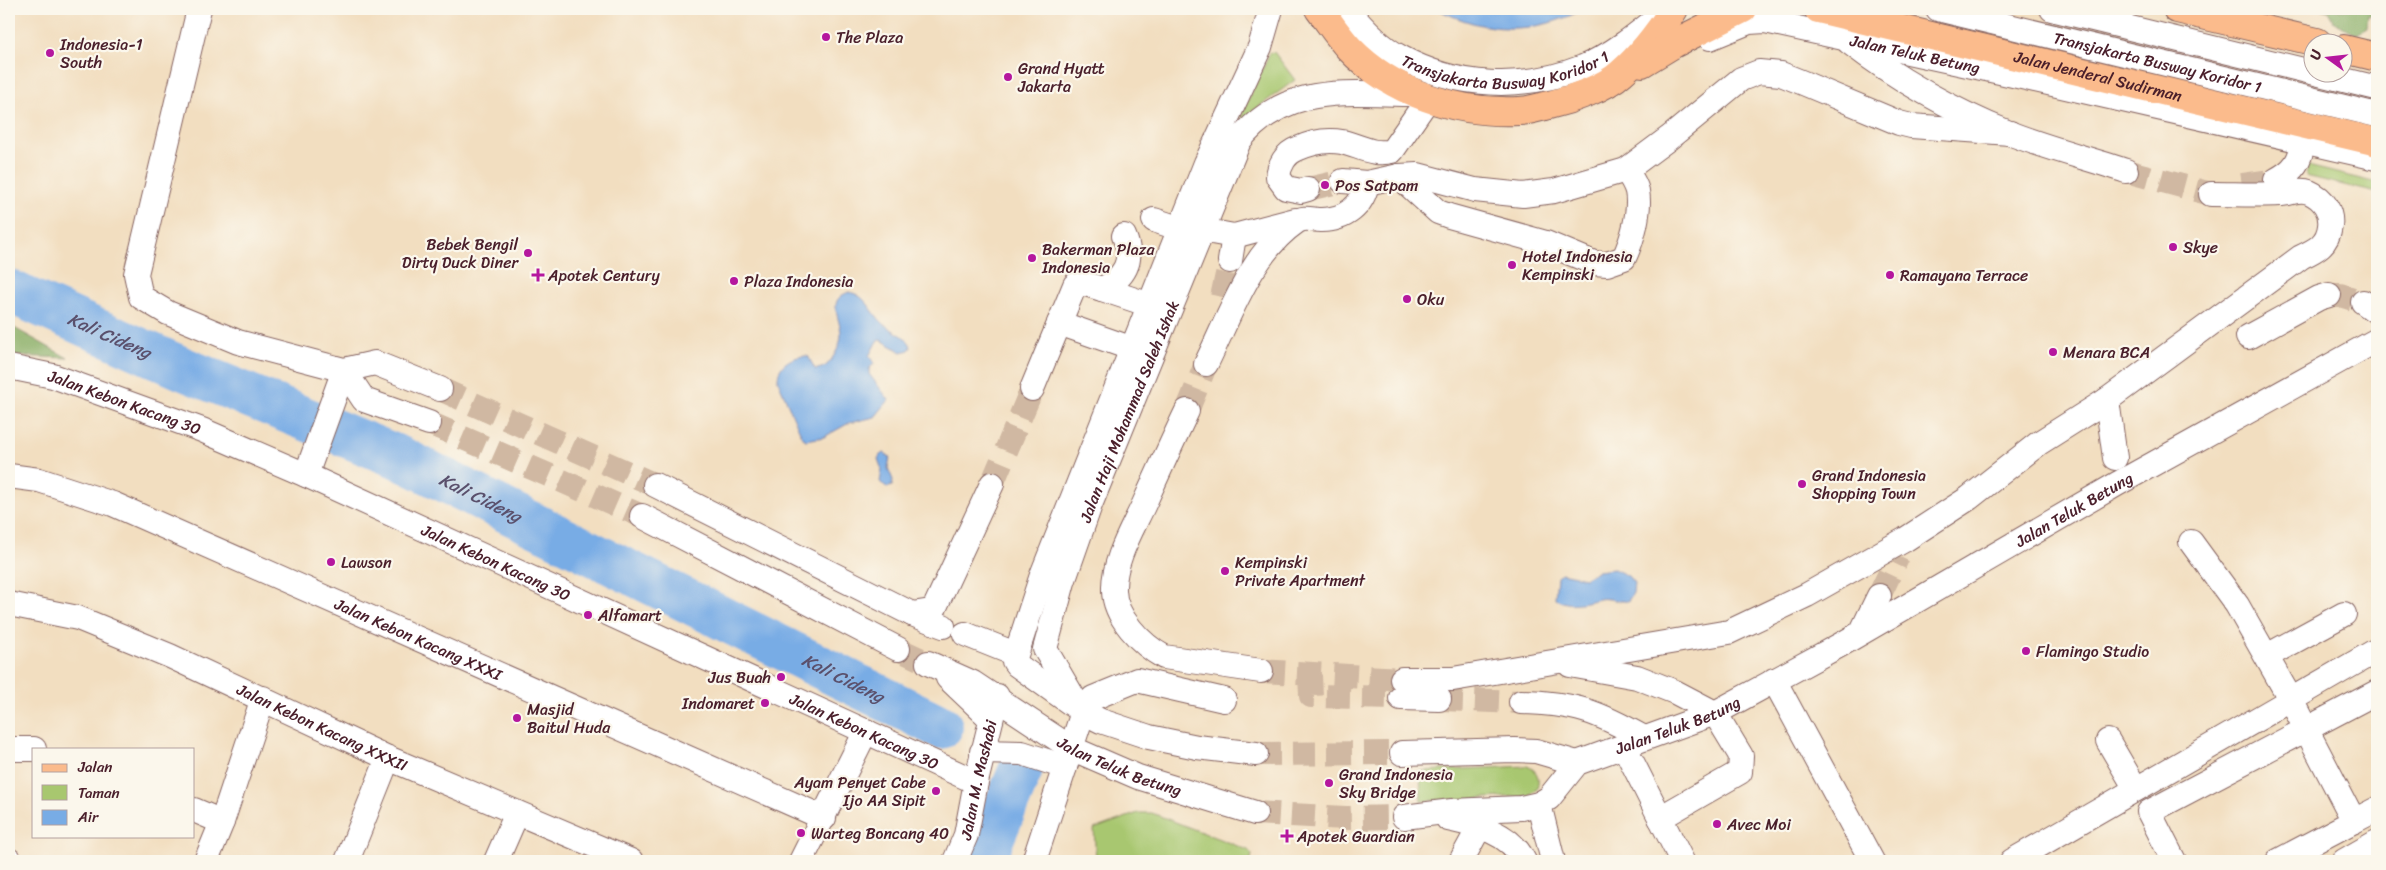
<svg xmlns="http://www.w3.org/2000/svg" width="2386" height="870" viewBox="0 0 2386 870" font-family="Sriracha,sans-serif">
<style>
.green{fill:#a8c76f;stroke:#79734d}
.forest{fill:#86ac62;stroke:#686646}
.water{fill:#78ace5;stroke:#616688}
.lines{fill:none;stroke-linecap:round;stroke-linejoin:round}
.river{stroke:#78ace5;stroke-width:44}
.minor-tunnel{stroke:#d0b8a2;stroke-width:24;stroke-dasharray:24 12;stroke-linecap:butt}
.minor-casing{stroke:#85625f;stroke-width:26}
.major-casing{stroke:#85625f;stroke-width:30}
.minor{stroke:#fff;stroke-width:24}
.major{stroke:#fbbb8c;stroke-width:28}
.poi-dot{fill:#b5179e;stroke:#fbf7ec;stroke-width:2}
.labels{text-anchor:middle;stroke-width:4.5;stroke-linejoin:round;paint-order:stroke}
.poi-label{font-size:16px;fill:#4a1f2b;stroke:#fbf7ec;text-anchor:start}
.street-label{font-size:16px;fill:#4a1f2b;stroke:#fbf7ec}
.water-label{font-size:18px;font-style:italic;fill:#5a506c;stroke:#fbf7ec}
</style>
<rect width="100%" height="100%" fill="#fbf7ec"/>
<filter id="ink" filterUnits="userSpaceOnUse"><feTurbulence type="fractalNoise" baseFrequency=".02" numOctaves="2"/><feDisplacementMap in="SourceGraphic" scale="10" xChannelSelector="R" yChannelSelector="G"/><feConvolveMatrix kernelMatrix="1 2 1 2 8 2 1 2 1" color-interpolation-filters="sRGB"/></filter>
<filter id="wash" filterUnits="userSpaceOnUse"><feTurbulence type="fractalNoise" baseFrequency=".0096" numOctaves="4" result="noise"/><feDisplacementMap in="SourceGraphic" scale="20" xChannelSelector="R" yChannelSelector="G"/><feGaussianBlur stdDeviation="1.12" result="paint"/><feColorMatrix in="noise" values="0 0 0 0 0 0 0 0 0 0 0 0 0 0 0 0 0 1.4 0 .05"/><feComposite in="paint" operator="in"/></filter>
<g filter="url(#wash)">
<rect width="100%" height="100%" fill="#f2dec0"/>
<path class="green" d="M1274 52 1295 80 1242 119 1241 116 1270 53Z
M2308 166 2377 183V193L2306 176Z
M1527 766C1538 770 1540 779 1537 789L1528 796 1421 801 1420 771Z
M1138 813H1152L1248 850 1252 854 1251 861H1156L1140 858 1131 861H1096L1094 829Z"/>
<path class="forest" d="M2322 9H2377V17L2368 14 2367 28 2357 34 2334 22 2328 11Z
M9 325 68 358 9 356Z"/>
<path class="water" d="M1437 9H1584C1535 35 1485 34 1437 9Z
M849 292C867 295 871 313 884 324 891 331 909 336 911 347L909 350 902 352 881 340 877 341 869 356 874 363 869 369V374L889 400 875 417 849 423 824 437 806 440 802 437 778 381C777 365 791 356 808 356L815 369C824 369 829 364 833 357 839 348 843 337 840 327 837 312 829 299 849 292Z
M884 453 890 457 888 468 893 480 892 486 887 488 880 482 882 470 878 459 880 455Z
M1614 569 1628 576 1634 583 1633 593 1628 601C1618 602 1608 597 1599 599 1585 602 1568 608 1555 598L1557 577 1561 573 1585 578 1597 571Z"/>
<g class="lines">
<g class="river">
<path id="s1" d="M9 291 184 369 398 457 941 727"/>
<path d="M983 861 1021 769"/>
</g>
</g>
</g>
<g filter="url(#ink)">
<g class="lines">
<path class="minor-tunnel" d="M2126 171 2211 194
M2242 185 2276 180
M1308 189 1343 181
M2329 295H2340L2363 302
M1222 297 1230 261
M440 389 655 485
M1187 411 1206 364
M429 423 642 516
M992 484 1032 389
M1879 596 1898 556
M898 649 928 663
M1261 671 1402 679
M1310 675 1311 696 1401 698
M1439 699 1521 702
M1256 754 1402 753
M1255 813 1345 818 1404 817"/>
<defs>
<g id="minor">
<path d="M199 9 136 274 141 297 168 313 238 342 344 370 375 363 440 389"/>
<path id="s2" d="M1347 9C1361 26 1380 47 1400 57 1457 88 1522 91 1583 67 1614 54 1641 31 1667 10"/>
<path id="s3" d="M1938 9 2377 115"/>
<path d="M2052 9 2377 88"/>
<path id="s4" d="M1710 38 1749 22 1765 21 2000 72 2377 158"/>
<path d="M1849 42C1898 80 1952 110 2009 133 2047 148 2087 158 2126 171"/>
<path d="M1399 176 1438 212 1449 216 1546 243 1594 263 1607 264 1624 258C1632 241 1641 211 1637 191 1635 183 1630 176 1626 170"/>
<path d="M2276 180C2295 170 2300 161 2304 140"/>
<path d="M1343 181 1367 183 1399 176 1418 175 1475 190 1523 195 1554 191 1626 170 1669 138 1741 79 1759 72 1781 74 1801 82 1899 123 1911 126 2010 133"/>
<path d="M1308 189 1301 191 1286 188 1278 177C1279 165 1286 153 1297 149 1312 142 1326 139 1342 142 1360 146 1373 156 1392 151L1428 99"/>
<path d="M1154 220 1181 229"/>
<path d="M1201 230 1234 236 1295 220"/>
<path d="M1230 261 1234 236"/>
<path d="M1102 289 1150 305"/>
<path d="M2363 302 2377 312"/>
<path d="M1059 323 1133 349"/>
<path d="M2248 337 2319 298 2329 295"/>
<path d="M1206 364C1230 316 1250 254 1296 222 1304 216 1312 220 1321 220 1345 220 1363 206 1367 183"/>
<path id="s5" d="M9 367 53 376 202 430 306 475 976 782"/>
<path d="M344 370 364 400 429 423"/>
<path d="M1032 389 1075 285 1079 282 1102 289C1124 278 1135 261 1124 236"/>
<path d="M2107 400 2115 458"/>
<path d="M1187 411C1172 442 1158 473 1144 504 1132 530 1113 561 1114 590 1114 617 1142 645 1164 657L1261 671"/>
<path d="M306 475 344 370"/>
<path id="s6" d="M9 476 39 480 113 504 824 818"/>
<path d="M655 485 912 614 943 626"/>
<path d="M642 516 898 649"/>
<path d="M2191 542 2237 605 2291 700 2354 821 2278 861"/>
<path id="s7" d="M9 604 78 618 170 656 388 758 631 861"/>
<path d="M912 614 931 611 935 607 992 484"/>
<path d="M1862 631 1879 596"/>
<path d="M965 634 1015 654"/>
<path d="M2267 656 2344 614"/>
<path id="s8" d="M928 663 973 683 1071 748 1138 777 1255 813"/>
<path d="M1570 665 1637 677 1675 692 1715 713 1741 756 1740 772 1660 818"/>
<path d="M948 678 991 719"/>
<path d="M1402 679H1453L1729 632 1807 595 1906 539 1969 498 2039 443 2107 400 2301 257C2316 250 2328 244 2330 226 2332 211 2323 198 2309 192 2299 188 2290 194 2280 194 2257 195 2234 194 2211 194"/>
<path d="M1774 680 1872 861"/>
<path d="M1401 698 1439 699"/>
<path id="s9" d="M1076 702 1045 649 1063 582 1090 505 1239 141C1286 82 1347 94 1414 94"/>
<path d="M1521 702C1575 703 1598 712 1644 738"/>
<path d="M2108 741 2136 789"/>
<path d="M1624 746 1682 861"/>
<path d="M9 749H34"/>
<path d="M982 752 1022 753 1065 767"/>
<path d="M1402 753 1515 750 1536 751 1577 763"/>
<path d="M1256 754 1197 747 1149 737 1101 721 1083 712 1017 665 1014 661 1042 575 1206 163 1260 47 1271 9"/>
<path d="M1539 804 1553 861"/>
<path d="M194 810 222 822"/>
<path id="s10" d="M1404 817 1452 811 1521 808 1539 804 1549 798 1577 763 1715 713 1842 644 2117 484 2377 340"/>
<path d="M1448 819C1477 825 1510 832 1524 861"/>
<path d="M2354 821 2377 809"/>
<path d="M9 860 10 861"/>
<path d="M206 861 222 822 263 698"/>
<path d="M347 861 388 758"/>
<path d="M496 861 517 813"/>
<path d="M801 861 866 731"/>
<path id="s11" d="M955 861 966 835 976 782 997 696"/>
<path d="M1034 861 1083 712 1093 698 1137 680 1224 700"/>
<path d="M1461 861 1480 826"/>
<path d="M2012 861 2377 650"/>
<path d="M2174 861 2149 812 2377 692"/>
<path d="M2344 861 2377 842"/>
</g>
<g id="major">
<path d="M1319 9C1329 22 1338 36 1349 48 1392 93 1457 114 1519 111 1529 111 1539 107 1549 105 1570 100 1605 88 1621 73 1642 55 1659 32 1674 9"/>
<path id="s12" d="M1818 9 2377 142"/>
<path d="M2177 9 2317 42"/>
<path d="M2344 49 2377 57"/>
<path d="M1642 63 1675 43 1743 9"/>
</g>
</defs>
<use href="#minor" class="minor-casing"/>
<use href="#major" class="major-casing"/>
<use href="#minor" class="minor"/>
<use href="#major" class="major"/>
</g>
</g>
<g class="poi-dot">
<circle cx="826" cy="37" r="5"/>
<circle cx="50" cy="53" r="5"/>
<circle cx="1008" cy="77" r="5"/>
<circle cx="1325" cy="185" r="5"/>
<circle cx="2173" cy="247" r="5"/>
<circle cx="528" cy="253" r="5"/>
<circle cx="1032" cy="258" r="5"/>
<circle cx="1512" cy="265" r="5"/>
<path d="M535.5 267.5h5v5h5v5h-5v5h-5v-5h-5v-5h5z"/>
<circle cx="1890" cy="275" r="5"/>
<circle cx="734" cy="281" r="5"/>
<circle cx="1407" cy="299" r="5"/>
<circle cx="2053" cy="352" r="5"/>
<circle cx="1802" cy="484" r="5"/>
<circle cx="331" cy="562" r="5"/>
<circle cx="1225" cy="571" r="5"/>
<circle cx="588" cy="615" r="5"/>
<circle cx="2026" cy="651" r="5"/>
<circle cx="781" cy="677" r="5"/>
<circle cx="765" cy="703" r="5"/>
<circle cx="517" cy="718" r="5"/>
<circle cx="1329" cy="783" r="5"/>
<circle cx="936" cy="791" r="5"/>
<circle cx="1717" cy="824" r="5"/>
<circle cx="801" cy="833" r="5"/>
<path d="M1284.5 828.5h5v5h5v5h-5v5h-5v-5h-5v-5h5z"/>
</g>
<g class="labels">
<g class="poi-label">
<text x="836" y="43">The Plaza</text>
<text x="60" y="50">Indonesia-1<tspan x="60" dy="18">South</tspan></text>
<text x="1018" y="74">Grand Hyatt<tspan x="1018" dy="18">Jakarta</tspan></text>
<text x="1335" y="191">Pos Satpam</text>
<text x="518" y="250" text-anchor="end">Bebek Bengil<tspan x="518" dy="18">Dirty Duck Diner</tspan></text>
<text x="2183" y="253">Skye</text>
<text x="1042" y="255">Bakerman Plaza<tspan x="1042" dy="18">Indonesia</tspan></text>
<text x="1522" y="262">Hotel Indonesia<tspan x="1522" dy="18">Kempinski</tspan></text>
<text x="548" y="281">Apotek Century</text>
<text x="1900" y="281">Ramayana Terrace</text>
<text x="744" y="287">Plaza Indonesia</text>
<text x="1417" y="305">Oku</text>
<text x="2063" y="358">Menara BCA</text>
<text x="1812" y="481">Grand Indonesia<tspan x="1812" dy="18">Shopping Town</tspan></text>
<text x="341" y="568">Lawson</text>
<text x="1235" y="568">Kempinski<tspan x="1235" dy="18">Private Apartment</tspan></text>
<text x="598" y="621">Alfamart</text>
<text x="2036" y="657">Flamingo Studio</text>
<text x="771" y="683" text-anchor="end">Jus Buah</text>
<text x="755" y="709" text-anchor="end">Indomaret</text>
<text x="527" y="715">Masjid<tspan x="527" dy="18">Baitul Huda</tspan></text>
<text x="1339" y="780">Grand Indonesia<tspan x="1339" dy="18">Sky Bridge</tspan></text>
<text x="926" y="788" text-anchor="end">Ayam Penyet Cabe<tspan x="926" dy="18">Ijo AA Sipit</tspan></text>
<text x="1727" y="830">Avec Moi</text>
<text x="811" y="839">Warteg Boncang 40</text>
<text x="1297" y="842">Apotek Guardian</text>
</g>
<g class="street-label">
<text dy="6" stroke="none"><textPath href="#s2" startOffset="182">Transjakarta Busway Koridor 1</textPath></text>
<text dy="6" stroke="none"><textPath href="#s4" startOffset="212">Jalan Teluk Betung</textPath></text>
<text dy="6" stroke="none"><textPath href="#s3" startOffset="226">Transjakarta Busway Koridor 1</textPath></text>
<text dy="6" stroke="none"><textPath href="#s12" startOffset="288">Jalan Jenderal Sudirman</textPath></text>
<text dy="6" stroke="none"><textPath href="#s5" startOffset="121">Jalan Kebon Kacang 30</textPath></text>
<text dy="6" stroke="none"><textPath href="#s9" startOffset="314">Jalan Haji Mohammad Saleh Ishak</textPath></text>
<text dy="6" stroke="none"><textPath href="#s10" startOffset="752">Jalan Teluk Betung</textPath></text>
<text dy="6" stroke="none"><textPath href="#s5" startOffset="526">Jalan Kebon Kacang 30</textPath></text>
<text dy="6" stroke="none"><textPath href="#s6" startOffset="442">Jalan Kebon Kacang XXXI</textPath></text>
<text dy="6" stroke="none"><textPath href="#s10" startOffset="300">Jalan Teluk Betung</textPath></text>
<text dy="6" stroke="none"><textPath href="#s7" startOffset="338">Jalan Kebon Kacang XXXII</textPath></text>
<text dy="6" stroke="none"><textPath href="#s5" startOffset="931">Jalan Kebon Kacang 30</textPath></text>
<text dy="6" stroke="none"><textPath href="#s8" startOffset="219">Jalan Teluk Betung</textPath></text>
<text dy="6" stroke="none"><textPath href="#s11" startOffset="85">Jalan M. Mashabi</textPath></text>
</g>
<g class="water-label">
<text dy="6" stroke="none"><textPath href="#s1" startOffset="110">Kali Cideng</textPath></text>
<text dy="6" stroke="none"><textPath href="#s1" startOffset="515">Kali Cideng</textPath></text>
<text dy="6" stroke="none"><textPath href="#s1" startOffset="920">Kali Cideng</textPath></text>
</g>
</g>
<rect width="2386" height="870" fill="none" stroke="#fbf7ec" stroke-width="30"/>
<rect x="32" y="748" width="162" height="90" fill="#fbf7ec" stroke="#b4a19f"/>
<rect x="42" y="764" width="25" height="8" fill="#fbbb8c" stroke="#b4a19f"/>
<text x="78" y="772" font-size="15" fill="#4a1f2b">Jalan</text>
<rect x="42" y="785" width="25" height="15" fill="#a8c76f" stroke="#b4a19f"/>
<text x="78" y="798" font-size="15" fill="#4a1f2b">Taman</text>
<rect x="42" y="810" width="25" height="15" fill="#78ace5" stroke="#b4a19f"/>
<text x="78" y="822" font-size="15" fill="#4a1f2b">Air</text>
<g transform="translate(2328 58) rotate(285)"><circle r="24" fill="#fbf7ec" stroke="#b4a19f"/>
<path d="M0-4L9 19L0 12L-9 19Z" fill="#b5179e"/>
<text y="-8" font-size="14" font-weight="bold" text-anchor="middle" fill="#4a1f2b">U</text>
</g>
</svg>
